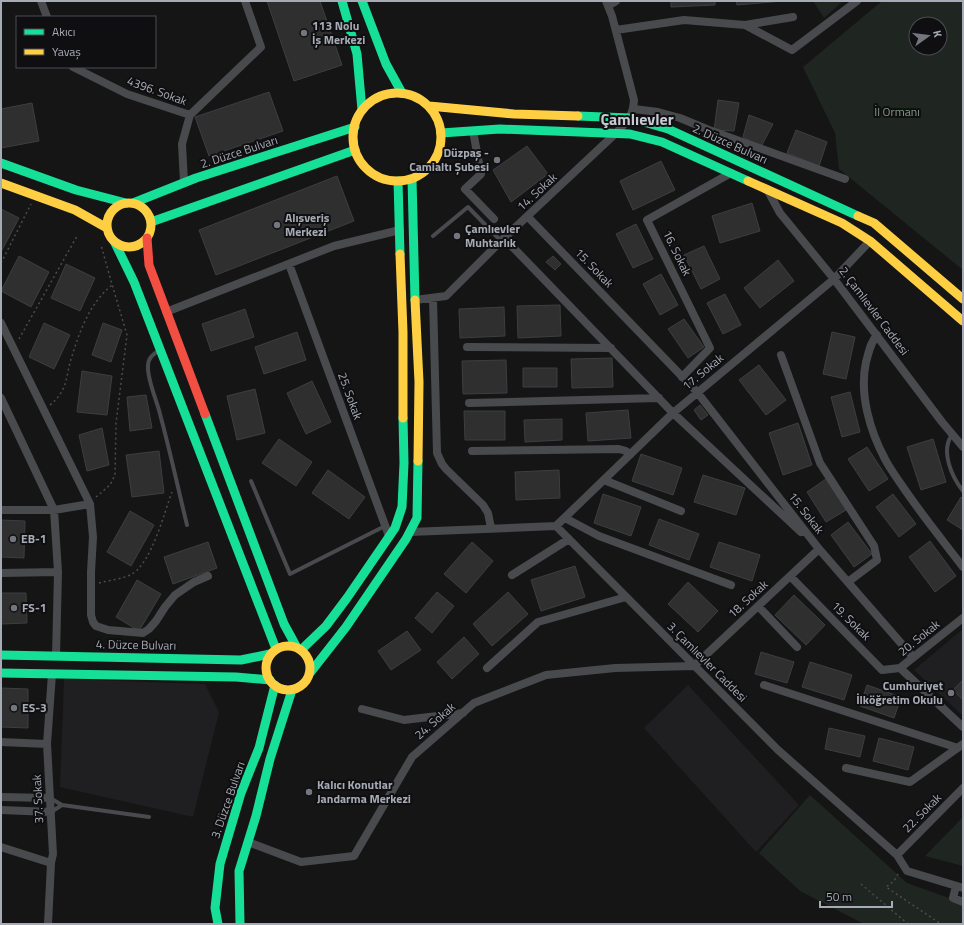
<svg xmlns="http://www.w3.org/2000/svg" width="964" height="925" viewBox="0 0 964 925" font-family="'Titillium Web',sans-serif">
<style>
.built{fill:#1f1f21}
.green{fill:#1f2520;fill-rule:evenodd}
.building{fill:#2f2f30;stroke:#3d3e41}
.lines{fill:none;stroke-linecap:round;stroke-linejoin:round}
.path{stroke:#4b4c4f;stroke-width:1.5;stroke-dasharray:2 3;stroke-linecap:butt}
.lane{stroke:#494a4d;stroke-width:4}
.street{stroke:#494a4d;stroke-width:8}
.fast{stroke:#16e098;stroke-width:9}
.slow{stroke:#ffcf43;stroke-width:9}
.jam{stroke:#f24e42;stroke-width:9}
.poi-dot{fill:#74767d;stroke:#0f0f11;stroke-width:1.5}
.labels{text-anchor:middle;stroke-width:4;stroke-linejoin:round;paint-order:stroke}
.poi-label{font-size:12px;font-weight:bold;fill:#a7abb5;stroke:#0f0f11;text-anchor:start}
.street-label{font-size:12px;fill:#a7abb5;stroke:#0f0f11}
.park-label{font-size:12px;fill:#7f9f82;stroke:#0f0f11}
.district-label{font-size:16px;font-weight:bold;fill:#c7cad1;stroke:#0f0f11}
</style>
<rect width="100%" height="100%" fill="#151515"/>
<path class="built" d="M963 629V716L914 670Z
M64 679 205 684 219 712 193 817 60 787Z
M688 685 799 805 756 852 644 728Z"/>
<path class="green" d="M813 1H843L824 18Z
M882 1H963V270L839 169 835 133 803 67ZM916 24H940V48H916Z
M810 795 907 883 963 903V924H864L800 891 759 853Z
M963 817V866L925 856Z"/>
<path class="building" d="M267 1H320L342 65 294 81Z
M671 1H715V5L671 7Z
M736 1H783L737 5Z
M269 92 283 131 209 156 195 117Z
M718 100 739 103 734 131 714 130Z
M32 103 39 141 1 148V109Z
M749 115 773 124 761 147 743 137Z
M796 130 827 142 819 166 787 153Z
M527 146 548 174 511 202 493 170Z
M661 161 675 190 633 210 620 181Z
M337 176 354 221 216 275 199 230Z
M752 203 760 231 720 243 712 216Z
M1 209 19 218 1 252Z
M636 224 653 259 633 268 616 234Z
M704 246 720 279 701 289 684 255Z
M19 256 49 272 31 307 1 291Z
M553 256 561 264 555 270 546 262Z
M778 260 794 281 760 308 744 288Z
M66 264 95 278 80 311 51 298Z
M661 274 678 305 660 315 643 284Z
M725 294 741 325 723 334 707 303Z
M560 305 561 336 518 338 517 306Z
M504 307 505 336 460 338 459 309Z
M245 309 254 337 211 351 202 324Z
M684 319 704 347 688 358 668 329Z
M44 323 70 335 54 369 29 357Z
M103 323 122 330 111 362 92 355Z
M297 332 306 360 264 374 255 347Z
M832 332 855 337 846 379 823 374Z
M612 358 613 387 572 388 571 359Z
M506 360 507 393 463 394 462 361Z
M759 365 786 400 766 415 739 380Z
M523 368H557V387H523Z
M82 371 112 376 107 415 77 412Z
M312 381 331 422 306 434 287 393Z
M255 389 265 433 237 440 227 396Z
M850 392 860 432 842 437 831 397Z
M146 395 152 428 130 431 127 397Z
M700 405 708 415 701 420 694 410Z
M628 410 631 438 588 441 586 413Z
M464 411H505V440H465Z
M562 419V440L525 442 524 420Z
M798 423 812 465 783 475 769 433Z
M102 428 109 465 87 471 79 435Z
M279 439 312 462 296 486 262 463Z
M933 439 946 482 921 490 907 447Z
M867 447 888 479 869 491 848 459Z
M159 451 164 493 132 497 126 455Z
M641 454 682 468 673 495 632 481Z
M328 470 365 497 349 519 312 493Z
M559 470 560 498 516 500 515 472Z
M703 475 745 488 736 515 694 502Z
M826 479 846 510 826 522 807 492Z
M603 494 641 507 631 536 594 523Z
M893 494 916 524 899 537 876 507Z
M961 497 963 499V530L947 520Z
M130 511 154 525 131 566 107 552Z
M659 519 699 534 689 560 649 545Z
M1 520 25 521 24 558 1 557Z
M848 522 872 554 854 567 831 535Z
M930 541 956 576 935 592 909 557Z
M208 542 217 568 173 584 164 557Z
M472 542 493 561 466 593 444 574Z
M719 542 760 555 752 581 710 567Z
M575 566 585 597 541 611 531 580Z
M137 580 161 594 139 631 116 617Z
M688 582 718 611 698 632 668 604Z
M437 592 454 606 432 633 415 618Z
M508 592 528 614 492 646 473 624Z
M1 593H26L27 623 1 624Z
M794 595 825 625 806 645 775 615Z
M407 631 421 650 391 670 378 651Z
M464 637 479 654 452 679 437 662Z
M761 652 794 662 787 683 755 674Z
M810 662 852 675 844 700 802 687Z
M963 680V700L953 690Z
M867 685 901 697 894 718 860 706Z
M1 688 28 689V728L1 727Z
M829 728 865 736 860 757 825 749Z
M879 738 914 747 908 770 873 761Z"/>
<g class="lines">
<path class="path" d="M1 263 31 204
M19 339 77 236
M50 405C69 389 65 377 72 356 80 330 90 303 112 285
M96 497 110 485 115 475 116 423 127 335 109 274 101 245
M99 583C110 580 123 579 132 574 152 562 164 513 172 492
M898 874 894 881 886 887 941 924
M861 884 908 924"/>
<path class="lane" d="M433 236 468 207 501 241
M160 350C153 354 148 358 148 366 147 379 157 401 160 414 170 451 178 488 187 525
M952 435C940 451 952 477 963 491
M251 481 290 574 385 526
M50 798 62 805 149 817
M51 812 62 805"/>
<path class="street" d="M41 1 47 17
M608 6 616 1
M745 25 793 17
M616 30 684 20 745 25 792 50 857 1
M73 67 127 94 190 115
M634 109 658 112 680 118 709 130 845 179
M473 131 481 174 465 189 494 219
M184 182 182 144 190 115 261 47 245 1
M767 189 780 213 834 279 942 422 963 447
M528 217 697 392 819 549 913 657
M504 238 673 413 801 532
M289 264 389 536
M433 298 437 453 442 464 446 469 483 505 488 513 491 528
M415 300 446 296 504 238 616 133C627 121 633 117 634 100L612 16 606 1
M166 312 334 246 400 230
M1 323 90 504 93 537 91 572V615L93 622 96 626 108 630 143 633 149 629 156 621 165 607 175 595 194 582 208 576
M877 335C870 343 869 352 866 362 859 394 870 431 885 459 890 469 897 478 903 487 922 515 943 541 963 567
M467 347 611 348
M781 355 820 463 874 546 877 560 848 582
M682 377 710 348 647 220 731 173
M1 398 54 510 58 572 56 656
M469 403 659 398
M472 451 619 449 626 451 630 455
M604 480 681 511
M1 510H54L90 504
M565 518 599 536 731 585
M556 526 673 413 834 279 870 241
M410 532 556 526 778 750 897 855 907 871 963 888
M1 573 58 572
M512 575 569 539
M790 576 882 670 900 668
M758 606 797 647
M963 618 900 668 963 727
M487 668 538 622 626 597
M764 685 958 748
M362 709 404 720 463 713
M1 742 47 744
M846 768 910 782 963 744
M1 797 50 798
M1 810 51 812
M248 842 301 862 354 856 412 757 474 703 546 675 615 668 694 666 819 549
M1 847 51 863
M897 855 963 788
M956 886 953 898 963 902
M48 924 51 863 53 854 47 744 52 674"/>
<path class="fast" d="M342 1 357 54 362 110
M362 1 386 64 402 93
M578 116 630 118 668 129 858 216
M441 133 500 129 630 134 662 142 748 181
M1 163 76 190 126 203
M412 179 415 300
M398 181 400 254
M133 203 196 178 355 127
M151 222 355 150
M115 243 134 282 276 649
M205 414 284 624 296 646
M302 649 326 626 347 598 395 528 402 507 404 463 403 418
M1 655 241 660 270 654
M1 673 236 677 270 680
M310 673 346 627 406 539 417 518 418 461
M218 924 215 908 220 864 241 793 259 748 275 685
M240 924 239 871 256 816 270 759 292 690"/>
<path class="slow" d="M353 137a44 44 0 1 1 88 0a44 44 0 1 1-88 0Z
M429 106 514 114 578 116
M748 181 842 223 870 241 963 321
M1 183 75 210 107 228
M107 225a22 22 0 1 1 44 0a22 22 0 1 1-44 0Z
M858 216 874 223 963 299
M400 254 403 332V418
M415 300 419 382 418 461
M266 668a22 22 0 1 1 44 0a22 22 0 1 1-44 0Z"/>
<path class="jam" d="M147 238 149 265 205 414"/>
</g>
<g class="poi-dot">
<circle cx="304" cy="33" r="4"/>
<circle cx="497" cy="160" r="4"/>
<circle cx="277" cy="225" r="4"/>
<circle cx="457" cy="236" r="4"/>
<circle cx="13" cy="539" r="4"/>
<circle cx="14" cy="608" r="4"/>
<circle cx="951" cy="693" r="4"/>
<circle cx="14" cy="708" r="4"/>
<circle cx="309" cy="792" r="4"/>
</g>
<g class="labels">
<g class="poi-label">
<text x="312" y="30">113 Nolu<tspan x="312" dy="14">İş Merkezi</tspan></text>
<text x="489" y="157" text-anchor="end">Düzpaş -<tspan x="489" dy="14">Camialtı Şubesi</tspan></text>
<text x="285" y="222">Alışveriş<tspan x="285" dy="14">Merkezi</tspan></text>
<text x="465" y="233">Çamlıevler<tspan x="465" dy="14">Muhtarlık</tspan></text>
<text x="21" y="543">EB-1</text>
<text x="22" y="612">FS-1</text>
<text x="943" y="690" text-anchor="end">Cumhuriyet<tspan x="943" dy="14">İlköğretim Okulu</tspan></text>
<text x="22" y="712">ES-3</text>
<text x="317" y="789">Kalıcı Konutlar<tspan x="317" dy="14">Jandarma Merkezi</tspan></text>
</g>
<g class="street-label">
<text transform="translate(157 91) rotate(20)" y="4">4396. Sokak</text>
<text transform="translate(730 144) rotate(24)" y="4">2. Düzce Bulvarı</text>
<text transform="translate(239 152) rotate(-18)" y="4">2. Düzce Bulvarı</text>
<text transform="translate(537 192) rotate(-43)" y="4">14. Sokak</text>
<text transform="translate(677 253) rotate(64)" y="4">16. Sokak</text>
<text transform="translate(594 268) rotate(46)" y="4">15. Sokak</text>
<text transform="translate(874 311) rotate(53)" y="4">2. Çamlıevler Caddesi</text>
<text transform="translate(703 372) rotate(-40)" y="4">17. Sokak</text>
<text transform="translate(350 396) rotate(70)" y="4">25. Sokak</text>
<text transform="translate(806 513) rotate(52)" y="4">15. Sokak</text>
<text transform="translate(748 599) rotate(-43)" y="4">18. Sokak</text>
<text transform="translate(851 621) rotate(45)" y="4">19. Sokak</text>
<text transform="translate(919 638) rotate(-39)" y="4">20. Sokak</text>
<text transform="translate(136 645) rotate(1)" y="4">4. Düzce Bulvarı</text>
<text transform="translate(707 662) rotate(45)" y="4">3. Çamlıevler Caddesi</text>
<text transform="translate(435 721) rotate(-41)" y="4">24. Sokak</text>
<text transform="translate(38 799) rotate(-93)" y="4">37. Sokak</text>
<text transform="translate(228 800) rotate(-71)" y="4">3. Düzce Bulvarı</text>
<text transform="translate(922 813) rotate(-45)" y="4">22. Sokak</text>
</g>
<g class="park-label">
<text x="897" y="116">İl Ormanı</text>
</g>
<g class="district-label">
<text x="637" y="125">Çamlıevler</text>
</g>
</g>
<rect width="964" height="925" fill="none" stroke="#a7abb5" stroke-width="4"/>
<rect x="16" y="16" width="140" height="52" fill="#0f0f11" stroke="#4c4d53"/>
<rect x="24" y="29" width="20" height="6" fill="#16e098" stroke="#4c4d53"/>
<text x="52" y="36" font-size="12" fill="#a7abb5">Akıcı</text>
<rect x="24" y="49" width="20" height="6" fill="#ffcf43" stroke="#4c4d53"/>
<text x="52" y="56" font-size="12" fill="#a7abb5">Yavaş</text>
<g transform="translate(928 36) rotate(76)"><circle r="19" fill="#0f0f11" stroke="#4c4d53"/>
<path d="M0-3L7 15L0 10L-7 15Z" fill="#74767d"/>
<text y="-6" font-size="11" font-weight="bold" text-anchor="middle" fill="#a7abb5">K</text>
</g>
<path d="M820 901v6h72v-6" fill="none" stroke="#a7abb5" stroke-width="2"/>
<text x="826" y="901" font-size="12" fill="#a7abb5" stroke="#0f0f11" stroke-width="3" paint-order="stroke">50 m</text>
</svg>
